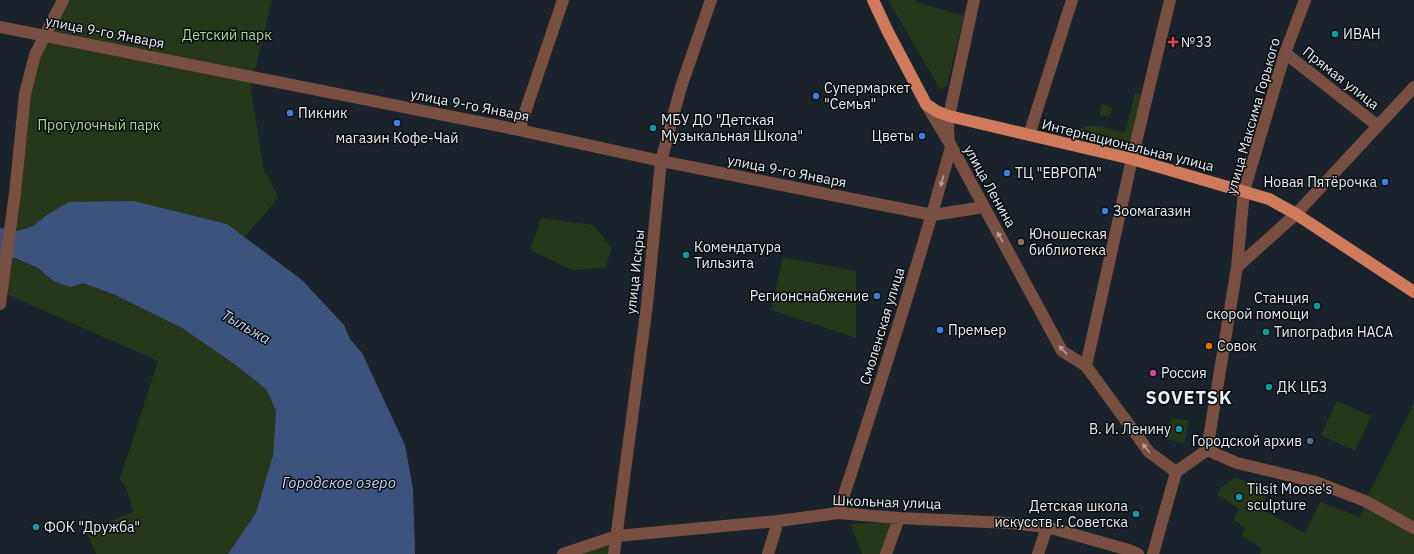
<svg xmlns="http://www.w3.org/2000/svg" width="1414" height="554" viewBox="0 0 1414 554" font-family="'IBM Plex Sans',sans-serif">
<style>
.green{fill:#27371a}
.water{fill:#3c537d}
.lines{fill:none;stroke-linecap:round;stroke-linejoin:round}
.minor{stroke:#784f40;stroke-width:12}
.major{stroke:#cf7a5b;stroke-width:12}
.oneway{fill:#b09f9a}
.culture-dot{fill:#0f9aa8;stroke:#080c0f;stroke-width:1.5}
.health-dot{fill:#e0444e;stroke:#080c0f;stroke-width:1.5}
.shop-dot{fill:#3f7fe0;stroke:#080c0f;stroke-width:1.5}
.education-dot{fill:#8d6e63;stroke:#080c0f;stroke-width:1.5}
.food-dot{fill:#e8710a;stroke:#080c0f;stroke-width:1.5}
.hotel-dot{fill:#d1479c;stroke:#080c0f;stroke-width:1.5}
.service-dot{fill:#5c6f8a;stroke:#080c0f;stroke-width:1.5}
.labels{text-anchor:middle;stroke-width:3;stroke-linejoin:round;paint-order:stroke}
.street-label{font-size:14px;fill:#e9eff4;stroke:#080c0f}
.poi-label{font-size:14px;fill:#e9eff4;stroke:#080c0f;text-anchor:start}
.park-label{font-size:14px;fill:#b1da93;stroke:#080c0f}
.water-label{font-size:15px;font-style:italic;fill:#c7d7f3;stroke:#080c0f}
.district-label{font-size:18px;font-weight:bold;letter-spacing:1px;fill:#e9eff4;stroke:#080c0f}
</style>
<rect width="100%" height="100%" fill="#1a232b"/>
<path class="green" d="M63 0H272L257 62 252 77 251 90 264 171 269 177 278 198 244 238 227 224 134 201 47 215 33 226 18 231 10 229 25 94Z
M888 0H916V2L964 16 947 86 940 89Z
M1135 93 1142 94 1128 154 1074 141C1075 139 1075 134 1077 132 1085 119 1114 130 1125 132Z
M1102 104 1112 107 1110 117 1099 115Z
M541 218 593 225 612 248 605 268 572 270 530 250Z
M783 257 856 271V338L771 310Z
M6 258H15L38 268 52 280 71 287 83 283 115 295 182 328 233 363 266 389 276 411 273 455 256 513 228 554H96L86 531 133 512 126 488 120 479 158 361 2 292Z
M1337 401 1371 416 1355 451 1321 435Z
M1414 403V554H1260L1262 549 1241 535 1245 528 1233 519 1239 509 1217 494 1222 487 1235 477 1244 481 1263 485 1267 490 1263 510 1305 533 1320 502 1360 517 1365 501Z
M1172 418 1189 421 1184 443 1167 439Z
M891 522 880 554H862L850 524Z
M617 536 614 554H563Z"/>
<path class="water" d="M134 201 227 224 302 280 344 325 350 339 362 353 405 445 413 489 415 554H228L256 513 273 455 276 411 266 389 233 363 182 328 115 295 83 283 71 287 61 284 52 280 38 268 15 258 0 257V228L18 231 33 226 47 215 69 202Z"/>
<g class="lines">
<path class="minor" d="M974 0 949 116 948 129 949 142 1062 351 1086 366 1149 452 1176 472
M0 27 519 130 661 161 933 215 984 207
M1285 53 1378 126
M926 104 947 139
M519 130 563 0
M1029 135 1072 0
M1237 267 1244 191 1285 53 1305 0
M0 304 15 193 25 94 35 55 63 0
M1086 366 1132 159 1170 0
M1207 450 1237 463 1316 482 1365 501 1414 528
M838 513C878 392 917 270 951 147
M563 554 617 536 778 521 838 513 899 518 1009 523 1047 527 1129 550 1138 554
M614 554 647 305 661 161 681 87 711 0
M768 554 778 521
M886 554 899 518
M1038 554 1047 527
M1153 554 1176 472 1207 450 1237 267 1296 214 1414 87"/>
<path class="major" d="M873 0 887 30 926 104 936 111 949 116 1132 159 1269 199 1296 214 1414 292"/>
</g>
<defs><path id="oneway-solid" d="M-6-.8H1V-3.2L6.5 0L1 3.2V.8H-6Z"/></defs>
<g class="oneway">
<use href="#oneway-solid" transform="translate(942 181) rotate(105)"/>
<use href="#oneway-solid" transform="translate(1000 237) rotate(-119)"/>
<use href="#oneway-solid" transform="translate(1063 350) rotate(-133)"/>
<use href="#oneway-solid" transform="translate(1146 448) rotate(-128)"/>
</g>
<g class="culture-dot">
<circle cx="1335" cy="34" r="4"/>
<circle cx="653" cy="128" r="4"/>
<circle cx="686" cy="255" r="4"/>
<circle cx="1317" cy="306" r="4"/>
<circle cx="1266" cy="332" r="4"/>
<circle cx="1269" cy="387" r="4"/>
<circle cx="1179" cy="429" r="4"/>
<circle cx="1239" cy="497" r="4"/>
<circle cx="1136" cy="514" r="4"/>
<circle cx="36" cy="527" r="4"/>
</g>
<path class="health-dot" d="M1171 36h4v4h4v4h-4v4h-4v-4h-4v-4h4z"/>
<g class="shop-dot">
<circle cx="816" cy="96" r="4"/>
<circle cx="290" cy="113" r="4"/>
<circle cx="397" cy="123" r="4"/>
<circle cx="922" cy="136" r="4"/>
<circle cx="1007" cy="173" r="4"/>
<circle cx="1385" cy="182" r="4"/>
<circle cx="1105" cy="211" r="4"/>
<circle cx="877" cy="296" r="4"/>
<circle cx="940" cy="330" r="4"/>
</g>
<circle class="education-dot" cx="1021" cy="242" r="4"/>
<circle class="food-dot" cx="1209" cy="346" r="4"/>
<circle class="hotel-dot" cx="1153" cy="373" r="4"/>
<circle class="service-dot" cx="1310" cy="441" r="4"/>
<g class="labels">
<g class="street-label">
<text transform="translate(105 32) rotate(11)" y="5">улица 9-го Января</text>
<text transform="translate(1341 78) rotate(38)" y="5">Прямая улица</text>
<text transform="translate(470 105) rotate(11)" y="5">улица 9-го Января</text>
<text transform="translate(1253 116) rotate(-74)" y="5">улица Максима Горького</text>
<text transform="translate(1128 145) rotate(14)" y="5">Интернациональная улица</text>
<text transform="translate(787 171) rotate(11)" y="5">улица 9-го Января</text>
<text transform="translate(990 186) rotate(61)" y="5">улица Ленина</text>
<text transform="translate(635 272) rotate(-84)" y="5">улица Искры</text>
<text transform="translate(882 326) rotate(-73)" y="5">Смоленская улица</text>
<text transform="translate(887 502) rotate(2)" y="5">Школьная улица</text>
</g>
<g class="poi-label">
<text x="1343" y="39">ИВАН</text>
<text x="1181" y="47">№33</text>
<text x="824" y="93">Супермаркет<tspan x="824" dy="16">"Семья"</tspan></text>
<text x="298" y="118">Пикник</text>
<text x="661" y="125">МБУ ДО "Детская<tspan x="661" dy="16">Музыкальная Школа"</tspan></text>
<text x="914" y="141" text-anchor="end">Цветы</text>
<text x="397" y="143" text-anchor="middle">магазин Кофе-Чай</text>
<text x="1015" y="178">ТЦ "ЕВРОПА"</text>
<text x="1377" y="187" text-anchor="end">Новая Пятёрочка</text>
<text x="1113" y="216">Зоомагазин</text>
<text x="1029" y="239">Юношеская<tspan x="1029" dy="16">библиотека</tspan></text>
<text x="694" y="252">Комендатура<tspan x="694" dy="16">Тильзита</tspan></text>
<text x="869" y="301" text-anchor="end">Регионснабжение</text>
<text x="1309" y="303" text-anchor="end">Станция<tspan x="1309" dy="16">скорой помощи</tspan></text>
<text x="948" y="335">Премьер</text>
<text x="1274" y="337">Типография НАСА</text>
<text x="1217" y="351">Совок</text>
<text x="1161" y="378">Россия</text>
<text x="1277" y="392">ДК ЦБЗ</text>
<text x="1171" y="434" text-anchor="end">В. И. Ленину</text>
<text x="1302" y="446" text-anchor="end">Городской архив</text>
<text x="1247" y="494">Tilsit Moose's<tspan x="1247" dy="16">sculpture</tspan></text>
<text x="1128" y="511" text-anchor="end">Детская школа<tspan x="1128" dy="16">искусств г. Советска</tspan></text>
<text x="44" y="532">ФОК "Дружба"</text>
</g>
<g class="park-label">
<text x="227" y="40">Детский парк</text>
<text x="99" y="130">Прогулочный парк</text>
</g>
<g class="water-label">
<text transform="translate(246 327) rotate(30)" y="5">Тыльжа</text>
<text x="339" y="488">Городское озеро</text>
</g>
<g class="district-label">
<text x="1189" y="404">SOVETSK</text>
</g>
</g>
</svg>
